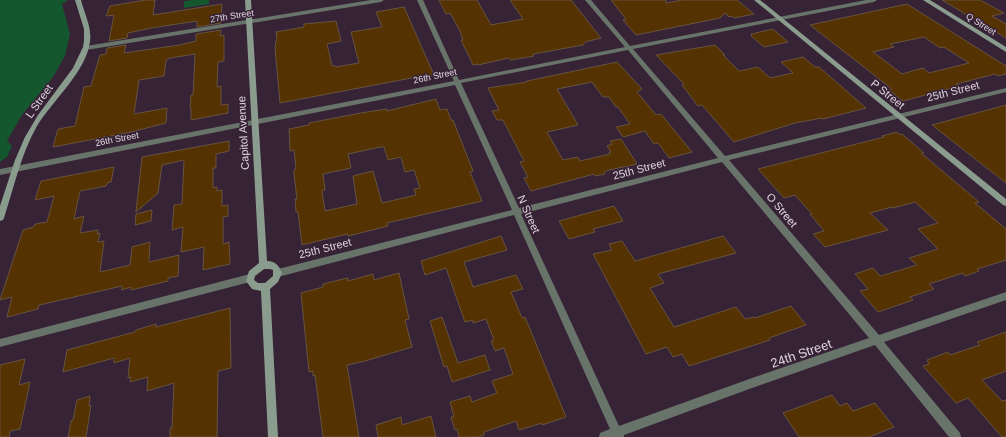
<svg xmlns="http://www.w3.org/2000/svg" width="1006" height="437" viewBox="0 0 1006 437" font-family="Helvetica,sans-serif">
<style>
.green{fill:#14572f}
.building{fill:#543202;stroke:#68533e;fill-rule:evenodd}
.lines{fill:none;stroke-linecap:round;stroke-linejoin:round}
.street{fill:#687369;fill-rule:evenodd}
.secondary{fill:#8a9c8d;fill-rule:evenodd}
.labels{text-anchor:middle;stroke-width:3;stroke-linejoin:round;paint-order:stroke}
.far-street-label{font-size:9px;fill:#e0d3df;stroke:#372336}
.street-label{font-size:11px;fill:#e0d3df;stroke:#372336}
.near-street-label{font-size:13px;fill:#e0d3df;stroke:#372336}
</style>
<rect width="100%" height="100%" fill="#372336"/>
<path class="green" d="M0 0H68L62 4 70 34 65 56 53 77 22 115 7 141 12 146 7 157 0 162Z
M193 0H209V4L184 8V1Z"/>
<path class="building" d="M146 0H155L153 15 222 4 221 23 197 27V21L151 28 128 33 127 38 109 41 114 15 106 16 110 6Z
M439 0H477L491 25 523 19 510 0H571L601 38 585 42 583 45 533 54 534 56 511 60 508 58 478 65V64L473 65 461 40H463L460 31 450 13 446 14Z
M611 0H666V3L682 0H737L754 14 734 18 732 16 729 17 725 13 720 18 636 35 623 20 626 19Z
M942 0H980L1004 13 992 16 1006 24V38Z
M907 4 1006 66V74L998 76 995 74 956 84 959 86 903 101 889 90 892 89 810 25ZM924 37 940 48 944 47 969 63 929 73 923 68 902 74 873 52 894 47 890 44Z
M404 7 434 75 422 77V76L280 103 275 48 276 41 277 40 276 32 304 27V24L336 21 341 41 327 44 332 66H336V67L359 63 351 32 382 27 376 12Z
M773 29 788 42 764 47 751 36 752 35 751 34Z
M221 30 220 36 224 35V61L218 62 217 87 221 86V105L228 104V113L191 120V108H190L191 95H193L195 54 170 58 166 60 164 76 139 80 134 114 167 108 166 123 131 132 53 147 58 129 75 126 84 87 91 86 100 55 106 54 107 48 126 45 124 53 180 45 196 41V34Z
M715 45 725 55H723L739 71 758 67 770 78 793 73 781 62 803 57 815 67H819L866 108 823 119 822 118 795 123 734 142 702 105 698 106 682 85 684 84 656 55Z
M617 62 642 89 637 92 656 115 661 114 692 152 669 158 658 143 654 144 645 131 623 137 616 127 630 124 618 107H616L609 97H603L592 82 557 89 578 125 547 132 563 160 578 157 580 161 610 154 609 152H611L607 146 612 144 610 141 621 139 637 164 609 170 604 172 605 174 595 176 594 174 531 191 524 178 528 177 520 162 524 161 503 120H497L492 111 499 110 488 88 527 82V81Z
M436 99 440 110 447 109 451 120H453L473 171 470 172 482 201 387 223 388 226 348 236 347 234 302 245 298 212H296L295 199H297L294 174V170L296 169 294 150 290 151 289 129 309 125V123L361 113 387 109V111ZM380 147H384L388 160 401 157 405 172 414 170 420 188 414 189 416 195 382 203 373 171 353 176 357 204 325 211 322 191 325 190 323 174 351 168 348 154Z
M1006 105V183L932 125Z
M897 132 900 135 902 134 924 153H921L979 202 975 203 1006 229V260L977 269 979 271 965 276 963 273 929 284 934 289 910 297 913 300 878 312 860 291 868 289 855 274 873 268 880 276 884 275 917 265 909 258 938 249 918 229 938 223 915 202 893 208 892 207 870 213 888 230 825 247 813 234 824 231 810 214H812L795 195 784 198 758 169 884 137 882 136Z
M229 141V151L216 154V168H213V188L217 187V191L222 190V206L228 205V216L223 217V244L229 242 230 264 203 270 204 247 181 252 183 227 172 230 174 205 182 204 184 160 162 165 158 193 136 212 142 157Z
M114 167 111 182 107 183 106 186 80 191 74 219 84 216 80 233 98 230 97 234 100 233 98 242 104 241 100 272 130 265 132 247 150 242 149 262 179 255 178 276 168 278V281L131 290V287L122 290V286L39 305 38 309 7 317 12 297 0 300 23 230 34 227 35 224 47 222 54 196 35 200 41 181Z
M614 206 623 221 593 229 595 232 569 239 559 221Z
M152 210 151 221 135 225 136 214Z
M501 236 507 250 464 262 473 287 516 275 523 289 511 292 522 318 525 317 566 417 542 425V423L519 430 516 421 484 432V435L478 437H459L457 429 455 430 451 417H454L450 402 470 396 472 402 497 393 492 381 513 374 504 348 495 351 491 341 494 340 486 319 473 323V320L465 322 446 268 425 275 421 261Z
M723 236 736 253 658 274 664 283 650 288 674 327 736 307 745 319 754 317 755 318 791 306 806 325 769 338 770 340 689 366 682 354 673 357 667 347 646 354 593 254 612 250 609 244 622 241 635 261Z
M399 273 409 319 405 320 412 347 365 361 347 365 359 437H323L315 375 313 376V371L309 372 301 293 323 287V284L339 280 348 278V281L373 274 374 280Z
M230 308 231 368 218 371 217 437H170V428H172L174 383 147 391 148 377 130 382 131 377 128 378 130 358 114 363V358L63 372 67 350 135 332 136 330 156 324V327Z
M442 317 458 363 485 355 490 370 452 382 447 366 444 367 430 321Z
M1006 332V371L982 380 1002 401 1006 400V437H1002L968 398 956 403 923 366 929 364 927 360 948 352 950 355 980 345 977 342Z
M25 359 19 385 30 382 20 429 10 431 9 437H0V365Z
M832 395 840 406 847 403 853 411 875 403 894 427 869 437H799L783 413Z
M90 396 89 406 91 405 86 437H68L71 421 73 420 77 400Z
M431 416 436 437H378L376 425 401 417 402 425Z"/>
<g class="lines">
<path class="street" d="M371 0H384L381 2 86 50 83 48 86 46Z
M417 0H423L459 80 625 47 585 0H591L630 46 866 0H877L874 2 633 49 725 156 1006 88V92L729 160 879 335 1006 292V300L884 342 960 433 961 437H949L875 345 752 388 624 435V437H599L600 433 610 429 514 215 278 277 275 276 274 273 275 270 278 269 512 210 455 85 0 175V169L454 81ZM628 50 718 158 519 208 461 83ZM722 162 869 338 752 378 619 426 521 214Z
M250 274 253 275 254 278 253 281 250 282 0 347V339Z"/>
<path class="secondary" d="M75 0H81C84 13 92 27 90 41 87 71 52 101 37 126 21 154 14 187 4 218L3 220 0 221V206L15 160 25 137 38 115 73 68 83 47 84 41V29Z
M245 0H251L267 261C276 261 279 266 282 273L278 282 270 289 278 437H268L261 291 252 289 246 281 249 271 259 263ZM264 269H270L273 270V276L265 283H258L254 280 255 276Z
M754 0H760L1006 199V206L1003 205Z
M923 0H930L1006 47V52Z"/>
</g>
<g class="labels">
<g class="far-street-label">
<text transform="translate(232 16) rotate(-9)" y="3">27th Street</text>
<text transform="translate(981 24) rotate(32)" y="3">Q Street</text>
<text transform="translate(435 76) rotate(-12)" y="3">26th Street</text>
<text transform="translate(117 139) rotate(-11)" y="3">26th Street</text>
</g>
<g class="street-label">
<text transform="translate(953 91) rotate(-14)" y="4">25th Street</text>
<text transform="translate(888 94) rotate(39)" y="4">P Street</text>
<text transform="translate(39 101) rotate(-55)" y="4">L Street</text>
<text transform="translate(243 133) rotate(-93)" y="4">Capitol Avenue</text>
<text transform="translate(639 169) rotate(-15)" y="4">25th Street</text>
<text transform="translate(782 210) rotate(50)" y="4">O Street</text>
<text transform="translate(529 214) rotate(66)" y="4">N Street</text>
<text transform="translate(325 248) rotate(-14)" y="4">25th Street</text>
</g>
<g class="near-street-label">
<text transform="translate(801 353) rotate(-19)" y="5">24th Street</text>
</g>
</g>
</svg>
